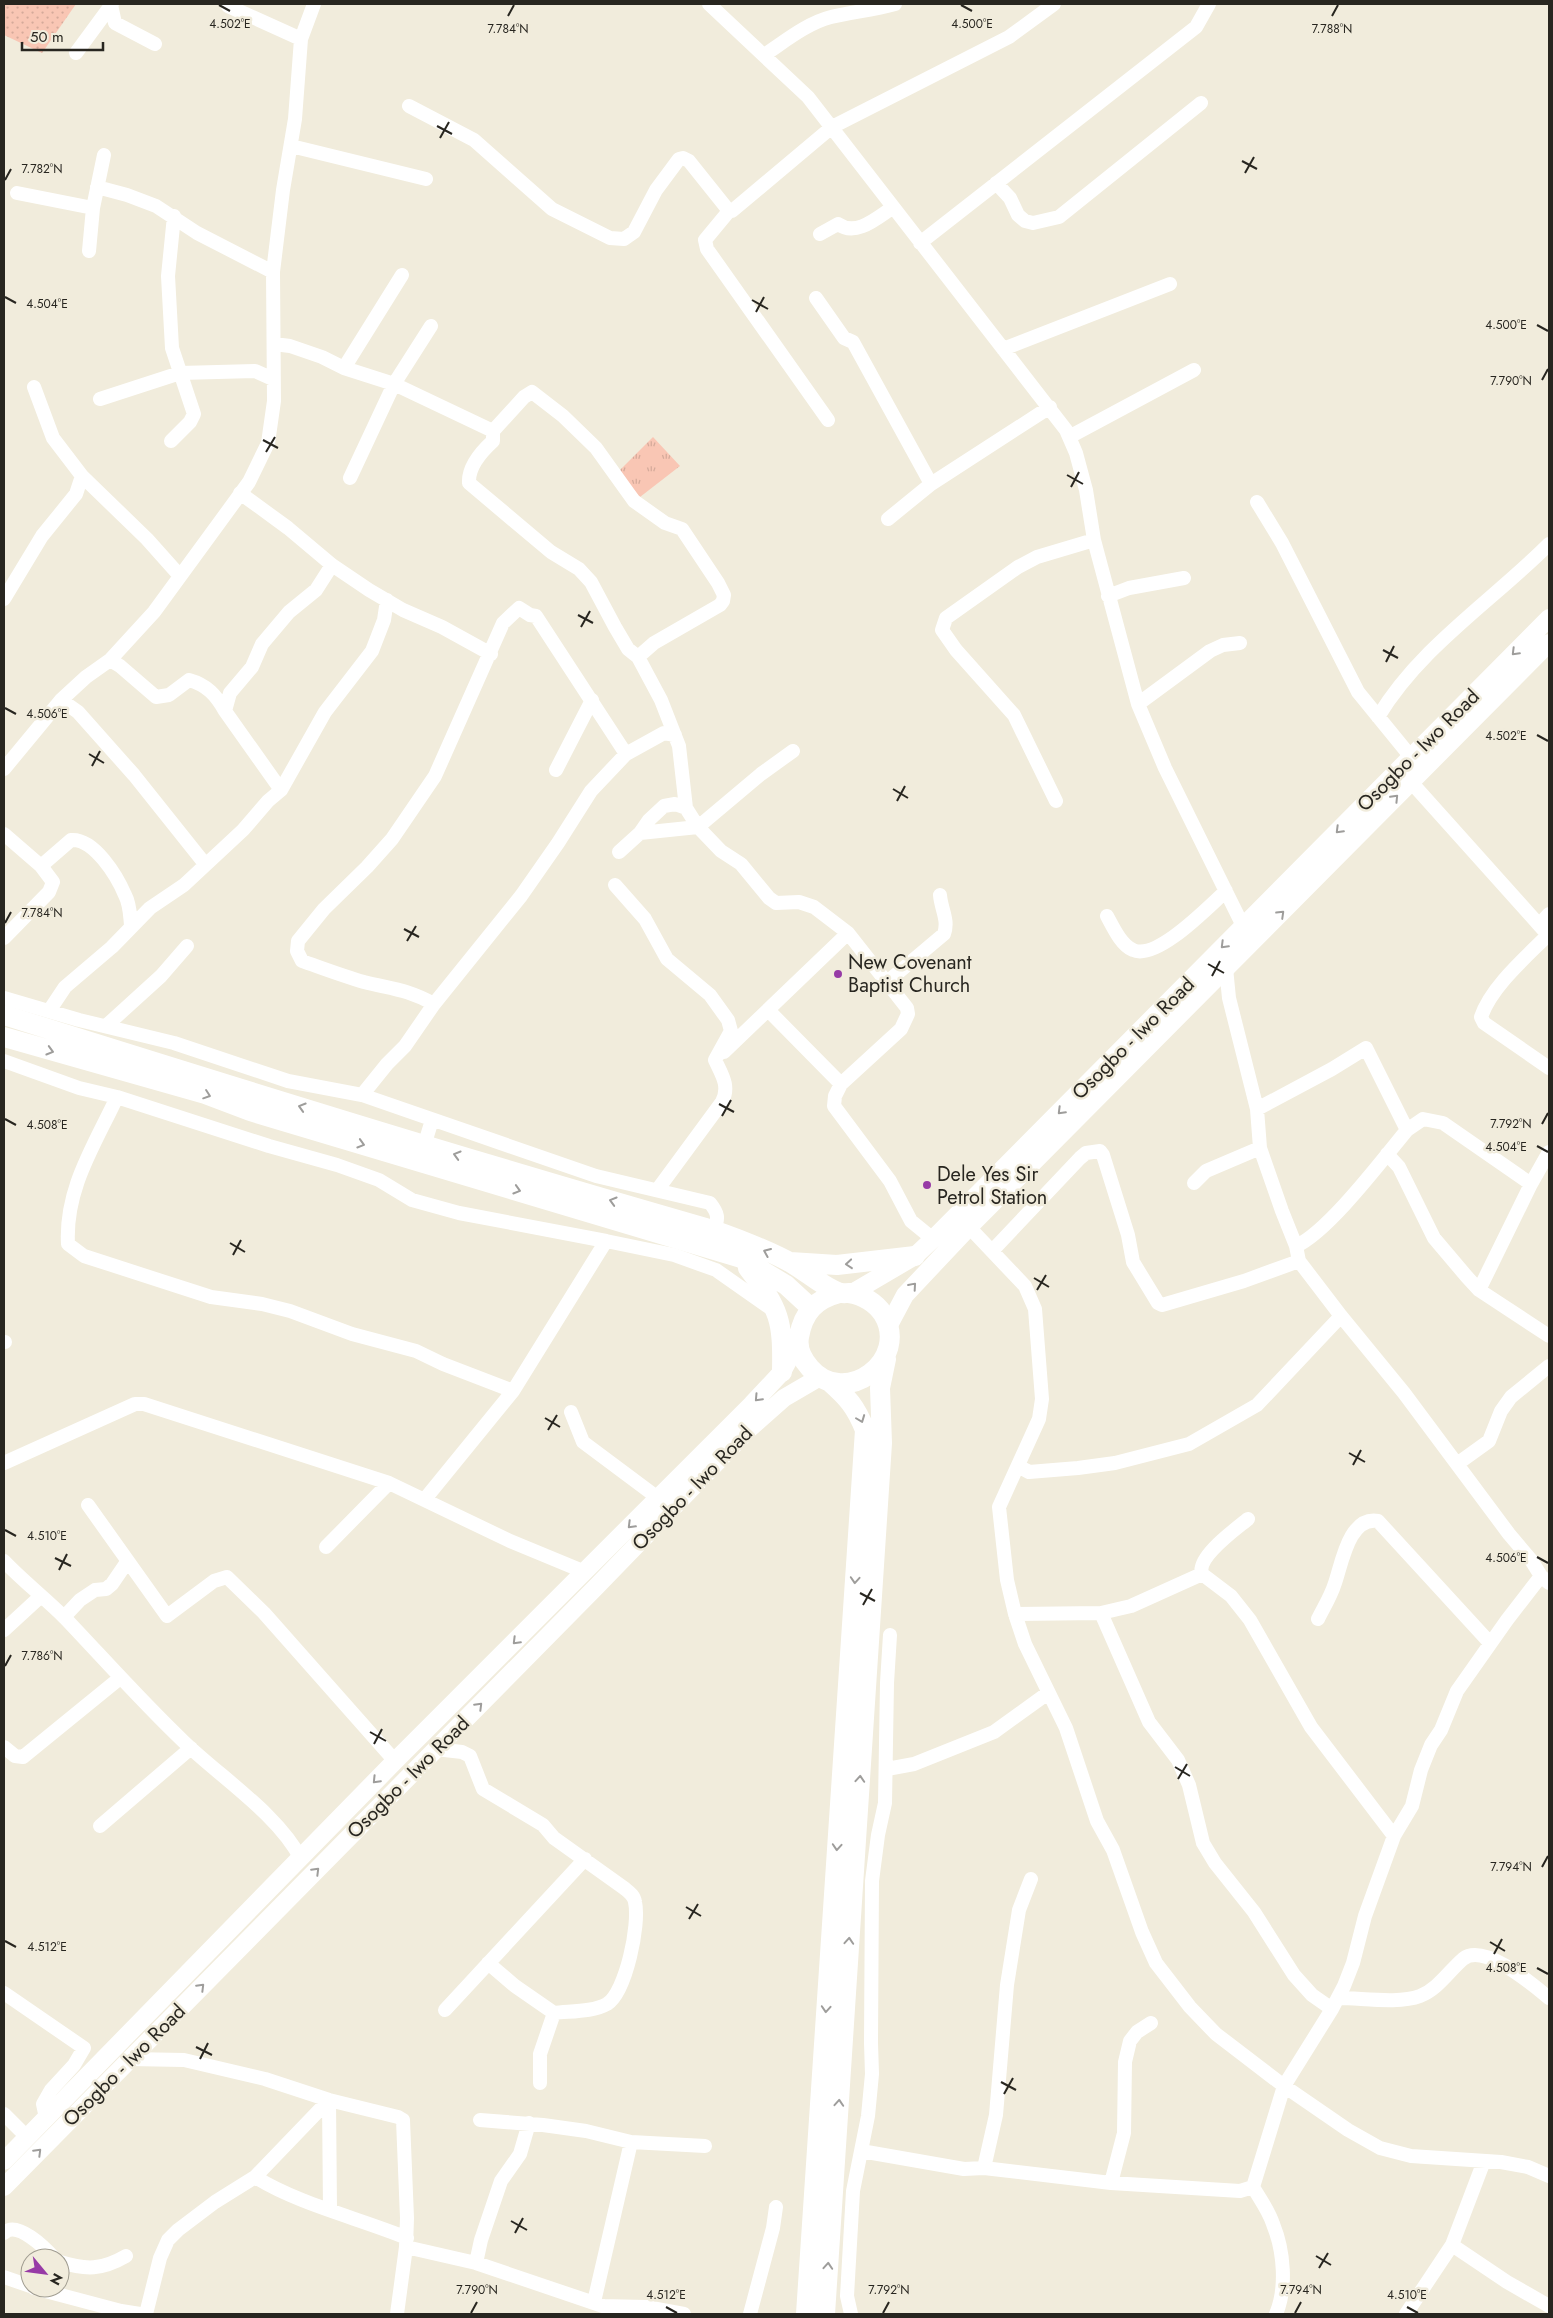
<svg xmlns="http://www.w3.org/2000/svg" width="1553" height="2318" viewBox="0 0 1553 2318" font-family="Jost,sans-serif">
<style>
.grass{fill:url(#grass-dots)}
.park{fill:url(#park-tufts)}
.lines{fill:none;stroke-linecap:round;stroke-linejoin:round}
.minor{stroke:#fff;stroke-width:14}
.major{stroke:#fff;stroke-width:18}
.highway{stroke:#fff;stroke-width:20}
.oneway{stroke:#9e9d9b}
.ticks{fill:none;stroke:#282620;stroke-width:2}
.poi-dot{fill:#973ba6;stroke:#f1ecdc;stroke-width:2}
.labels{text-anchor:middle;stroke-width:5;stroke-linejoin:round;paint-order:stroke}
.street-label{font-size:20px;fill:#282620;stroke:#f1ecdc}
.poi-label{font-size:20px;fill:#282620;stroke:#f1ecdc;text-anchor:start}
.ticks-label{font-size:12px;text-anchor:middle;fill:#282620;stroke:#f1ecdc;stroke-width:5;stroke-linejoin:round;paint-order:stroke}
</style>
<defs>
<pattern id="grass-dots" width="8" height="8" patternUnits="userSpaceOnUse" patternTransform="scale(1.25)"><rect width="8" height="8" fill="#f9c6b4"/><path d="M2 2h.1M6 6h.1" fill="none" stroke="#d5aa9a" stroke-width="1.8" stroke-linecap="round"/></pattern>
<pattern id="park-tufts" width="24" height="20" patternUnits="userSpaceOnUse" patternTransform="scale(1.25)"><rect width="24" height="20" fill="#f9c6b4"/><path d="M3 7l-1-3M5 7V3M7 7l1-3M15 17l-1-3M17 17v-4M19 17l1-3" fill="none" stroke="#d5aa9a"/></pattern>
</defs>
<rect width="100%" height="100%" fill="#f1ecdc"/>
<path class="grass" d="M4 4H76L42 53 4 35Z"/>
<path class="park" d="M653 437 680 466 640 497 618 472Z"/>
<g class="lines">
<path class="minor" d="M709 4 808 97 1066 430 1076 453 1086 490 1094 540 1138 704 1165 768 1243 926
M111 5 115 23 155 44
M228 6 301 39
M76 53 112 4
M764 55C784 42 807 23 831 17 852 12 874 10 895 4
M409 106 474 140 552 209 610 238 624 239 634 232 656 190 679 159 683 158 689 161 729 211H732L832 127 1009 37 1054 4
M291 146 426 179
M996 183 1010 198 1018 215 1025 221 1033 223 1059 217 1201 103
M97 187 127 195 156 206 197 233 273 272
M17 193 93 208
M729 211 705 240 707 249 828 420
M820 234 838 224C856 237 877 218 892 208
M920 243 1196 27 1209 4
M89 251 93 208 104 155
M816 298 844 338 853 342 931 484
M274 344 290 346 322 357 344 368 394 384 493 431
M1003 349 1170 284
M344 368 402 275
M34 387 53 438 82 476 147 539 180 576
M100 399 180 373 255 371 273 379
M1069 437 1194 370
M171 441 190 422 194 414 172 348 168 276 174 216
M350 478 394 384 431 326
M240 493 288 528 332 565 369 590 403 610 442 627 491 654
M1257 502 1282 543 1358 692 1411 757
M888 519 931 484 1050 407
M1108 596 1129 588 1184 578
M4 599 42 536 76 494 82 476
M638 657 654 643 720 605 723 601 724 595 718 583 682 529 665 523 634 501 596 448 563 416 532 392 524 397 493 431V441C482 451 468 467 469 483L551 552 579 569 591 582 615 627 628 649 638 657 661 700 679 746 686 808 698 827 721 851 741 864 769 898 776 903 799 902 814 907 848 933 907 1008 908 1014 901 1029 841 1084 835 1096 834 1106 890 1181 911 1221 933 1239
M110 660 120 666 156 697 169 695 189 680C207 685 216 695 225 711L230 693 252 667 262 644 289 612 316 590 332 565
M61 700 78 712 134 775 205 864
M1138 704 1210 651 1223 645 1240 643
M225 711 281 790
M1378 717C1420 647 1492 601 1549 544
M4 769 61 700 86 677 110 660 154 612 249 482 268 443 274 401 273 272 283 190 295 119 301 39 314 4
M556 770 592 700
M1411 782 1549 936
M1056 801 1014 715 956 650 942 630 946 618 1018 567 1037 557 1094 540
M640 833 698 827 761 774 793 751
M4 834 41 866 53 882 49 892 4 938
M619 852 640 833 649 820 664 806 675 804 686 808
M41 866 71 840C94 838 117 876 125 895 130 904 130 915 131 925
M615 885 645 919 667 959 710 995 728 1020 731 1031 715 1060C722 1075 730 1086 722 1102L658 1189
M1107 916C1113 927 1121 945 1133 950 1157 961 1209 906 1226 891
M1539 925 1549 914
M1548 935C1526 957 1491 987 1481 1017L1484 1023 1549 1068
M1226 968 1229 998 1257 1109 1260 1148 1282 1211 1296 1246 1299 1261 1341 1316 1404 1393 1509 1534 1531 1560 1541 1576 1549 1583
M887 982 944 934C949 920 941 909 940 895
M4 998 79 1020 174 1043 288 1081 362 1095 596 1176 710 1203C718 1213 719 1218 714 1230
M434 1004C407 989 392 989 364 982 343 976 322 968 302 961L297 951 298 941 324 909 367 867 392 839 435 776 503 623 519 608 530 615 536 616 626 754
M768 1010 841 1084
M49 1011 65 987 112 947 150 908 184 885 243 830 268 801 281 790 325 712 372 651 384 620 387 600
M106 1026 161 976 187 946
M724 1052 848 933
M4 1061 79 1088 117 1097C94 1146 65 1189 68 1244L84 1256 211 1297 262 1304 290 1311 352 1334 416 1351 443 1364 513 1391
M362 1095 387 1064 405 1046 434 1004 521 896 558 843 591 791 626 754 664 733 675 735
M117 1097 269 1146 337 1165 379 1180 412 1200 459 1213 606 1241
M1257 1109 1332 1069 1366 1048 1407 1130
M424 1146 432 1120
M1387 1154 1399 1167 1434 1238 1467 1277 1479 1290 1549 1336
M1194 1183 1206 1171 1260 1148
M969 1227 1025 1286 1035 1309 1042 1399 1039 1419 999 1507 1007 1580 1015 1614 1025 1644 1066 1728 1097 1821 1113 1850 1142 1932 1156 1963 1190 2007 1216 2034 1284 2086 1348 2130 1380 2148 1411 2156 1501 2162 1528 2167 1549 2176
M1296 1246C1328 1232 1383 1159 1407 1130L1423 1119 1443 1123 1531 1184
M993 1250 1080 1158 1086 1153 1100 1151 1103 1155 1128 1235 1133 1262 1158 1303 1162 1305 1244 1281 1299 1261
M1479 1290 1531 1184 1549 1152
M4 1342H5
M571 1412 583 1442 658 1498
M4 1463 135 1404H144L389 1483 510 1541 585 1572
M1457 1464 1489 1441 1501 1411 1511 1397 1549 1366
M1018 1466 1029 1472 1078 1468 1115 1463 1189 1444 1257 1405 1341 1316
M425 1499 513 1391 606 1241 674 1255 716 1270 773 1310
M88 1505 167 1616 214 1581 227 1577 264 1613 395 1761
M1248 1519C1236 1529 1196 1557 1202 1574L1231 1596 1250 1620 1311 1727 1394 1836
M326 1547 389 1483
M4 1561C23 1581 45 1598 65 1618 104 1659 142 1702 183 1741 220 1777 278 1814 301 1859
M1101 1613 1149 1722 1178 1760 1189 1785 1203 1843 1215 1863 1254 1912 1294 1975 1312 1995 1332 2009
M1015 1614 1101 1613 1131 1606 1202 1574
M64 1617 80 1600 95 1590 106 1589 112 1584 127 1562
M1318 1619C1324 1607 1331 1596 1335 1583 1342 1563 1349 1516 1378 1521L1490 1643
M4 1630 41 1596
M4 1747 15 1756 23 1757 120 1678
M436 1749 462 1752 470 1756 483 1789 543 1825 554 1838 624 1888C629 1892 634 1895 635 1902 640 1924 626 1992 607 2004 593 2012 570 2011 554 2013L515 1986 488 1963
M887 1769 914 1764 994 1732 1048 1693
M100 1826 191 1748
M4 1993 84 2048 74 2065 51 2090 43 2104 46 2118
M1339 1998C1362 1998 1399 2004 1420 1996 1438 1989 1449 1971 1463 1959 1484 1942 1533 1985 1549 1998
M445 2010 585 1859
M130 2059 184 2060 265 2079 329 2100 398 2117 403 2120 407 2218 406 2247 397 2314
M540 2083V2054L554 2013
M329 2100 330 2209
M4 2114 27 2137
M480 2120 543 2125 586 2131 631 2142 705 2146
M861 2151 964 2169 984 2168 1111 2183 1240 2191 1253 2187 1284 2086 1332 2009 1344 1986 1353 1963 1365 1916 1394 1836 1412 1806 1421 1770 1431 1745 1441 1730 1457 1691 1507 1620 1541 1576
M984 2168 996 2115 1007 1985 1019 1910 1031 1879
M255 2177C298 2204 358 2218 407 2238
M1111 2183 1124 2133 1125 2062 1130 2041 1137 2032 1151 2023
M1253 2187C1260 2199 1269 2211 1273 2224 1284 2251 1287 2288 1276 2314
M4 2233C17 2220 45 2248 54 2258
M1452 2245 1507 2282 1549 2306
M406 2247 476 2263 603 2306 646 2307 684 2314
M60 2262C86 2270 102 2270 126 2256
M476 2263 481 2240 501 2181 520 2154 529 2123
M4 2277 30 2286
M34 2288 121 2311 140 2314
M594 2302 631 2142
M146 2314 160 2258 168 2240 178 2230 215 2202 255 2177 329 2100
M750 2314 773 2228 776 2207
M851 2314 847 2296 853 2191 868 2116 872 2074 871 2043 872 1881 878 1835 885 1803 887 1683 890 1635
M1406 2314 1452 2245 1484 2161"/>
<path class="major" d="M852 1293 915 1256 933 1239 1549 618
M888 1327 905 1295 969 1227 1549 643
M4 2161 395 1761 752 1404 782 1372 788 1361
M4 2187 597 1586 749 1429 784 1398 820 1377"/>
<path class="highway" d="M4 1015C237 1088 471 1161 706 1228 730 1235 772 1252 793 1264 808 1273 822 1286 838 1292 842 1294 845 1293 849 1293 863 1295 876 1303 883 1314 911 1360 845 1409 810 1368 802 1359 797 1348 799 1337 803 1312 816 1299 839 1293
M4 1037 205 1094 250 1111 741 1258 786 1285 811 1308
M790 1262 837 1265 915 1256
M748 1268C780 1310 783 1320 782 1372
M806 2314 865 1430C856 1407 848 1398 830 1382
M825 2314 882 1443 880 1388 886 1359"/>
</g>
<defs><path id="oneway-chevron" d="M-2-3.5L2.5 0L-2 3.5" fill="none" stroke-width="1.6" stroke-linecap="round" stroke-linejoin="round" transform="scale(1.25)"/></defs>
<g class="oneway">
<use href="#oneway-chevron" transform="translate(1515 652) rotate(135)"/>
<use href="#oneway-chevron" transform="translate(1395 798) rotate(-46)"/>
<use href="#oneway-chevron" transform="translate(1339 830) rotate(135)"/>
<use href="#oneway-chevron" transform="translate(1281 914) rotate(-44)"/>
<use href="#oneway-chevron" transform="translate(1224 945) rotate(135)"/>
<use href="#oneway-chevron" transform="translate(50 1051) rotate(16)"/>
<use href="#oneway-chevron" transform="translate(207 1095) rotate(19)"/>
<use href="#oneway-chevron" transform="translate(302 1107) rotate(-163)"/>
<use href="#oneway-chevron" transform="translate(1061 1111) rotate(135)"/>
<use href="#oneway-chevron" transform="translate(361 1144) rotate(17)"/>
<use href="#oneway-chevron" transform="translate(457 1155) rotate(-164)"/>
<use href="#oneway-chevron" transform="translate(517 1190) rotate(17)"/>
<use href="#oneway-chevron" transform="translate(613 1201) rotate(-164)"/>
<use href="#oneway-chevron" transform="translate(767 1252) rotate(-157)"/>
<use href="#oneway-chevron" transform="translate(849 1264) rotate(175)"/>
<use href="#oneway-chevron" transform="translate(913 1286) rotate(-49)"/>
<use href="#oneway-chevron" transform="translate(758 1398) rotate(133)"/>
<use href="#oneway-chevron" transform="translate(861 1419) rotate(69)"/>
<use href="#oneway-chevron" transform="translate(631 1525) rotate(135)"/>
<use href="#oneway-chevron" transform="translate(855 1580) rotate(94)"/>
<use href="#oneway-chevron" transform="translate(516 1641) rotate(135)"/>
<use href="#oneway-chevron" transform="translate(479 1706) rotate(-45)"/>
<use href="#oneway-chevron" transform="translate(860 1779) rotate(-86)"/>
<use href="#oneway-chevron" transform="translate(376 1780) rotate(134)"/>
<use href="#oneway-chevron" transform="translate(837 1847) rotate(94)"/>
<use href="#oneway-chevron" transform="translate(316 1871) rotate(-45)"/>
<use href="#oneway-chevron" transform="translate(849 1941) rotate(-86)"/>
<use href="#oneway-chevron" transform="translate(201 1987) rotate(-45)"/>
<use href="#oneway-chevron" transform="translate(826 2009) rotate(94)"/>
<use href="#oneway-chevron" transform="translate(839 2103) rotate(-86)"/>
<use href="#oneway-chevron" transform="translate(38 2152) rotate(-45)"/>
<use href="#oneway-chevron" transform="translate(828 2266) rotate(-86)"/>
</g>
<path class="ticks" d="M219 5 230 11M961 5 972 11M508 16 514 5M1332 16 1338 5M437 126 452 134M440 138 449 122M1242 161 1257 169M1245 173 1254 157M5 180 11 169M5 297 16 303M752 300 768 309M756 312 764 297M1537 325 1548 331M1542 380 1548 369M263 440 278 448M266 452 275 437M1067 475 1083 484M1071 487 1079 472M578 615 593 623M581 627 590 611M1383 650 1398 658M1386 662 1394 646M5 708 16 714M1537 735 1548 741M89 754 104 763M92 766 100 751M893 789 908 798M897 801 905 786M5 923 11 912M404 929 419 937M407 941 416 926M1208 964 1224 973M1212 976 1220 961M719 1104 734 1112M722 1116 731 1100M5 1119 16 1125M1542 1124 1548 1113M1537 1146 1548 1152M230 1243 245 1252M233 1255 241 1240M1034 1278 1049 1287M1037 1290 1046 1275M545 1418 560 1427M548 1430 557 1415M1349 1453 1365 1462M1353 1465 1361 1450M5 1530 16 1536M1537 1557 1548 1563M55 1558 71 1566M59 1570 67 1554M860 1593 875 1601M863 1605 872 1589M5 1666 11 1655M370 1732 386 1741M374 1744 382 1729M1175 1767 1190 1776M1178 1779 1187 1764M1542 1867 1548 1856M686 1907 701 1916M689 1919 698 1904M5 1941 16 1947M1490 1942 1505 1951M1494 1954 1502 1939M1537 1968 1548 1974M196 2047 212 2055M200 2059 208 2043M1001 2082 1016 2090M1004 2094 1013 2078M511 2221 527 2230M515 2233 523 2218M1316 2256 1331 2265M1319 2268 1328 2253M666 2307 677 2313M1407 2307 1418 2313M471 2313 477 2302M883 2313 889 2302M1295 2313 1301 2302"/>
<g class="poi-dot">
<circle cx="838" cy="974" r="5"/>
<circle cx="927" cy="1185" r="5"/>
</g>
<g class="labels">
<g class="street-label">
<text transform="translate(1418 750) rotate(-45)" y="7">Osogbo - Iwo Road</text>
<text transform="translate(1133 1038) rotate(-45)" y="7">Osogbo - Iwo Road</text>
<text transform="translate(692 1488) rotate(-46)" y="7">Osogbo - Iwo Road</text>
<text transform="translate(408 1777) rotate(-45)" y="7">Osogbo - Iwo Road</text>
<text transform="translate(124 2065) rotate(-45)" y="7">Osogbo - Iwo Road</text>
</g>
<g class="poi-label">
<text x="848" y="969">New Covenant<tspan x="848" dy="23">Baptist Church</tspan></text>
<text x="937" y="1181">Dele Yes Sir<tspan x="937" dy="23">Petrol Station</tspan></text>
</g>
</g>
<g class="ticks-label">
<text x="230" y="28">4.502°E</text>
<text x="972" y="28">4.500°E</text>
<text x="508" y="33">7.784°N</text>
<text x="1332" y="33">7.788°N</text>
<text x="42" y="173">7.782°N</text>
<text x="47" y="308">4.504°E</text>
<text x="1506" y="329">4.500°E</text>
<text x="1511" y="385">7.790°N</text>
<text x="47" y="718">4.506°E</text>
<text x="1506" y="740">4.502°E</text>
<text x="42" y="917">7.784°N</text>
<text x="1511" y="1128">7.792°N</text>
<text x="47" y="1129">4.508°E</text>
<text x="1506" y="1151">4.504°E</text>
<text x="47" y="1540">4.510°E</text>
<text x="1506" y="1562">4.506°E</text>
<text x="42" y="1660">7.786°N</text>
<text x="1511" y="1871">7.794°N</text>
<text x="47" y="1951">4.512°E</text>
<text x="1506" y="1972">4.508°E</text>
<text x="477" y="2294">7.790°N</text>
<text x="889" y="2294">7.792°N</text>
<text x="1301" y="2294">7.794°N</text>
<text x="666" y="2299">4.512°E</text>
<text x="1407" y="2299">4.510°E</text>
</g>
<rect width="1553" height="2318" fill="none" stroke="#282620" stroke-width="10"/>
<g transform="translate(45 2273) rotate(119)"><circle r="24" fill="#f1ecdc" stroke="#a19d91"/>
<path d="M0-4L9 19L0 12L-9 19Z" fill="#973ba6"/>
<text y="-8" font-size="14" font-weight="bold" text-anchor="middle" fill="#282620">N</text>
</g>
<path d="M22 42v8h81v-8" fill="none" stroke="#282620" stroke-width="2.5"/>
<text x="30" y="42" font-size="15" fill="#282620" stroke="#f1ecdc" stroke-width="4" paint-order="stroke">50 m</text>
</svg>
